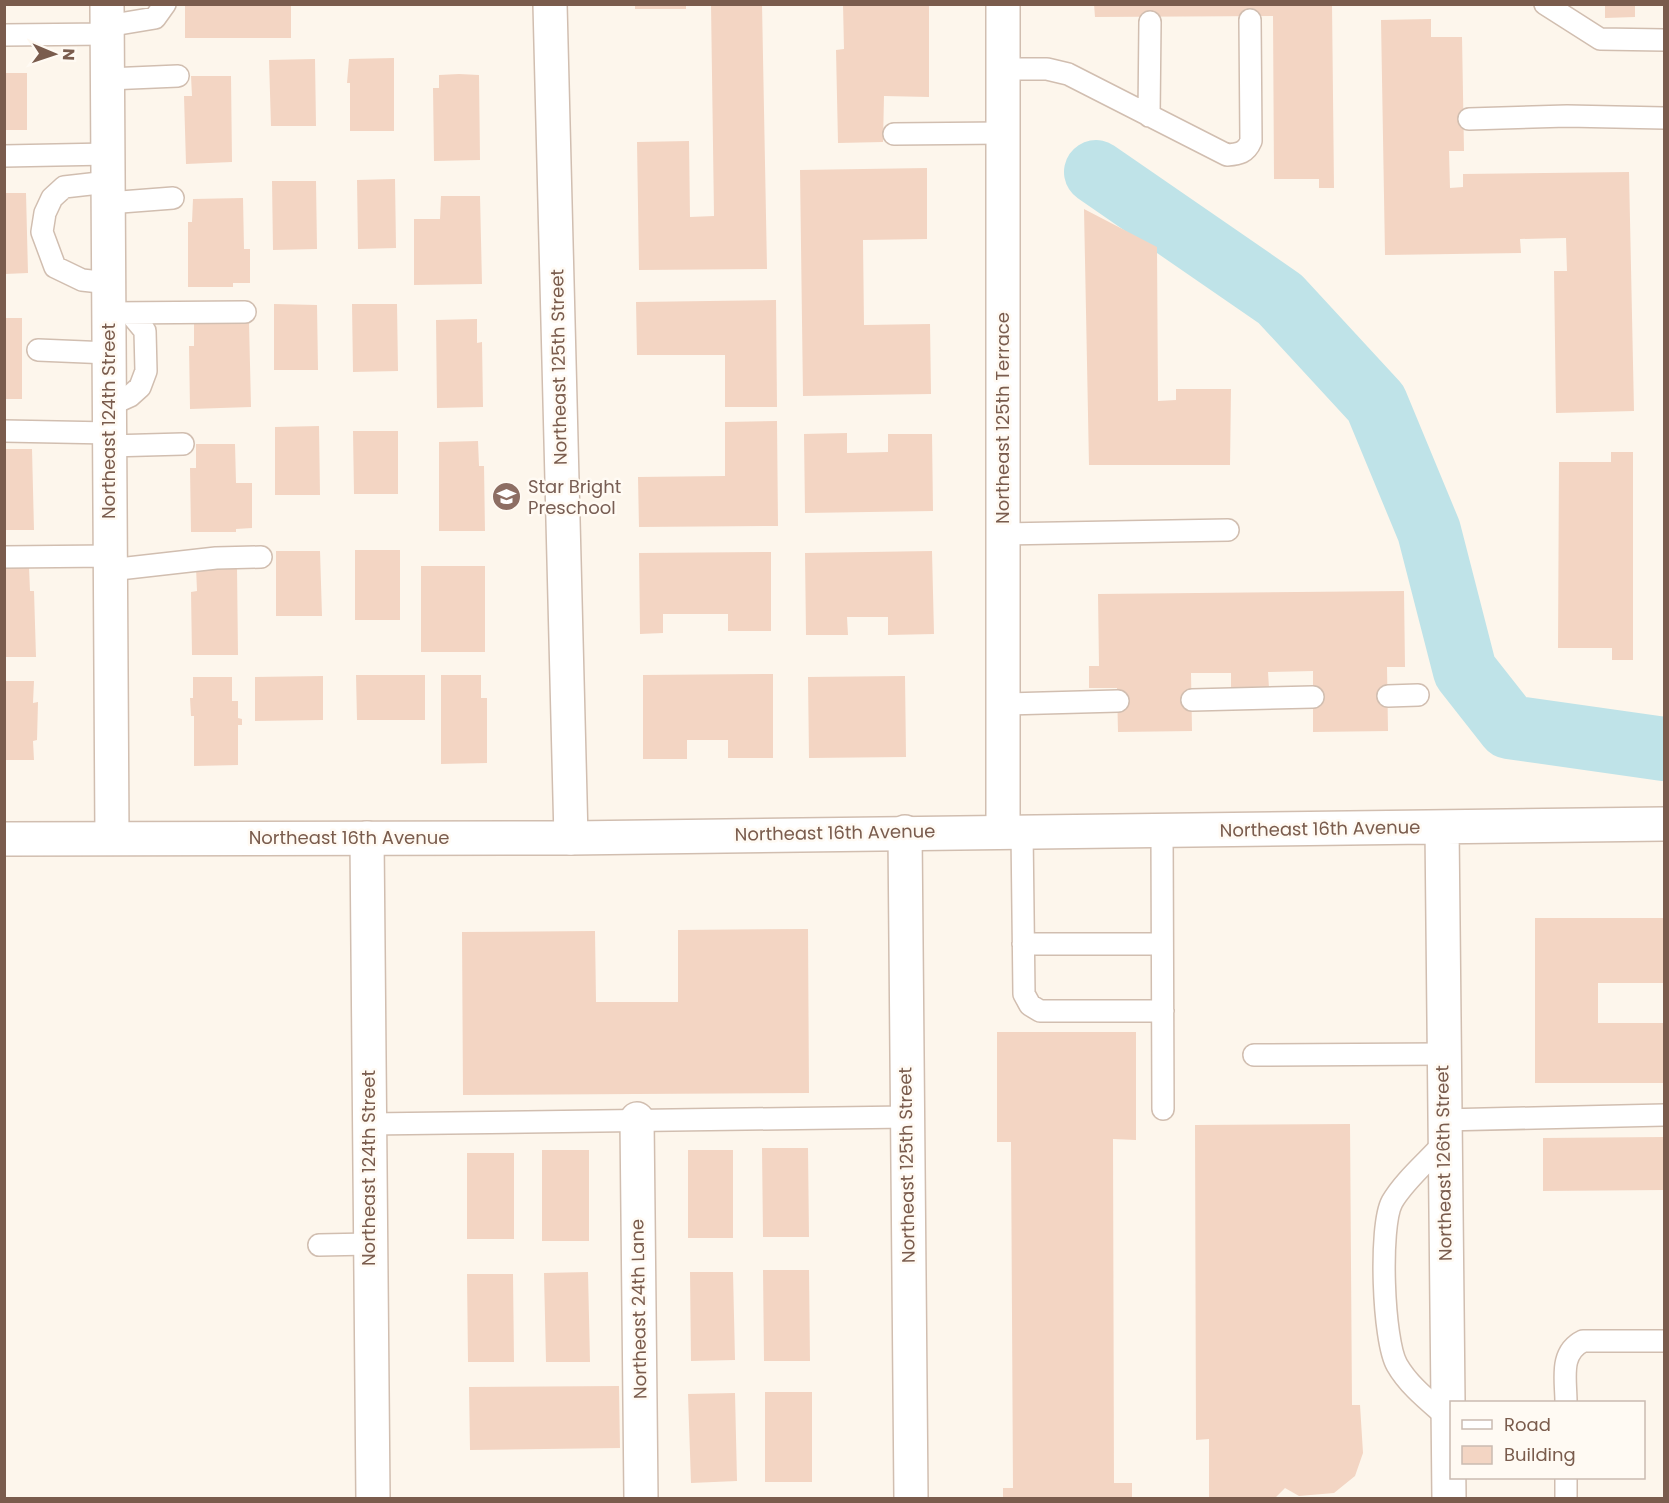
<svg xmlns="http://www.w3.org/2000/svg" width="1669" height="1503" viewBox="0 0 1669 1503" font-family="Poppins,sans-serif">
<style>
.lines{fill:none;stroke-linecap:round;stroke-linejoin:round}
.river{stroke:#bfe3e8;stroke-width:64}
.building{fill:#f3d5c3}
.service-casing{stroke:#d1beb0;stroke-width:24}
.minor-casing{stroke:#d1beb0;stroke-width:36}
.tertiary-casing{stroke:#d1beb0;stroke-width:36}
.service{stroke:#fff;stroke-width:21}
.minor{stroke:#fff;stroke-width:33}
.tertiary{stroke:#fff;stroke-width:33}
.labels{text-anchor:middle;stroke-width:5;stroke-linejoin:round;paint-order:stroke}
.street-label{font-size:18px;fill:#7a5c4d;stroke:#fffaf3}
.education-label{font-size:18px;fill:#785e54;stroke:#fffaf3;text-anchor:start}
</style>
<rect width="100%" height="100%" fill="#fdf6ec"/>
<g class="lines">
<path class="river" d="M1096 172 1280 299 1376 403 1429 531 1465 671 1509 727 1664 749"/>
</g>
<path class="building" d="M185 4H291V38H185Z
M635 4H686V9H635Z
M711 4H762L767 269 639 270 637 142 689 141 690 217 714 216Z
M843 4H929V97L884 96 883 142 838 143 836 50 844 49Z
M1094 4H1332L1334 188H1319V179H1274L1273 16 1095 17Z
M1605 4H1635V17L1605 18Z
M1431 19V37H1462L1464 151H1449L1450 188 1463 187V174L1629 172 1634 411 1556 413 1554 271H1567L1566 238 1520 239 1521 253 1385 255 1381 20Z
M394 58V131H350V83H347L349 59Z
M315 59 316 126H271L269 60Z
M4 73H27V130H4Z
M459 74 479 75 480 160 434 161 433 88H439V75Z
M191 76H231L232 162 186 164 184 96H192Z
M927 168V239L863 240 864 325 930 324 931 394 803 396 800 170Z
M395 179 396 248 358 249 357 180Z
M272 181H316L317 249 273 250Z
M5 193H26L28 273 5 274Z
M441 196H480L482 284 414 285V219H440Z
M243 198 244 249H250V283H233V287H188V222H192L193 199Z
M1084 209 1157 247 1158 401 1176 400V389H1231L1230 465H1089Z
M776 300 777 407H725V355H637L636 302Z
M274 304 317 305 318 370H274Z
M352 304H397L398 371 353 372Z
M4 318H22V399H4Z
M477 319V343L482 342 483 407 437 408 436 320Z
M249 322 251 407 190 409 189 346H194V323Z
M777 421 778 526 639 527 638 477 725 476V422Z
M319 426 320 495H275V427Z
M353 431H398V494H354Z
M847 433V453L888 452V434H932L933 511 805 513 804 434Z
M478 441 479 466H484L485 531H439V442Z
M196 444H235L236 483H252V528L236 529V532H191L190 468H196Z
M4 449H32L34 530H4Z
M1611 452H1633V660H1612V648H1558L1559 462H1611Z
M355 550H400V620H355Z
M276 551H320L322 616H276Z
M932 551 934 634 888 635V617H847L848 635H806L805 553Z
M771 552V631H728V614H663V633L640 634 639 553Z
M421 566H485V652H421Z
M4 567H29L30 591H34L36 657H4Z
M196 567H237L238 655H192L191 592 197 591Z
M1404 591 1405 667H1387L1388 731 1313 732V671L1268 672 1269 688 1231 689V673H1191L1192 731 1118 732 1117 688H1089V666H1099L1098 594Z
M773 674V758H728V740H687V759H643V675Z
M356 675H425V720H357Z
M441 675H481V698H487V763L441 764Z
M323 676V720L255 721V677Z
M905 676 906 757 809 758 808 677Z
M193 677H232V701H238V718L242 719V725H238V765L194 766V716H191L190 698H193Z
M5 681H34L33 703 38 702 37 740 33 741 34 760H5Z
M1535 918H1664V983H1598V1023H1664V1083H1535Z
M808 929 809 1093 463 1095 462 932 595 931 596 1002H678V930Z
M997 1032H1136V1140L1113 1139 1114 1483H1132V1498H1003V1488H1013L1011 1142H997Z
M1350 1124 1352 1405H1360L1363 1453 1355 1476 1334 1493 1299 1496 1285 1488 1275 1498H1209V1439L1196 1440 1195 1125Z
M1664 1137V1190L1543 1191V1138Z
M762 1148H808L809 1237H763Z
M542 1150H589V1241H542Z
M688 1150H733V1238H688Z
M467 1153H514V1239H467Z
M763 1270H809L810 1361H764Z
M588 1272 590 1362H546L544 1273Z
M690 1272H733L735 1360 691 1361Z
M467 1274H513L514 1362H468Z
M619 1386 620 1448 470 1450 469 1387Z
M765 1392H812V1482H765Z
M735 1393 737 1481 691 1483 688 1394Z"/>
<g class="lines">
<defs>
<path id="service" d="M1545 4 1600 39 1664 40
M107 26 155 18 165 4
M4 35 108 34
M1003 69H1047L1068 74 1227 155C1239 154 1246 153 1251 141L1250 20
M108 79 178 76
M1149 116 1150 22
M1469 119 1567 116 1664 118
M894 134 1003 133
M4 156 108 154
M108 182 64 187 52 198 45 213 42 232 55 267 82 280 109 283
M108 203 173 198
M109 313 245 312
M38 350 109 353
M110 405 130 396 140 387 146 371 145 331 130 313
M4 431 110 433
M109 446 183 444
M1003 534 1228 530
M4 557 110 556
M110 570 216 558 261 557
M1388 696 1418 695
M1192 700 1313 697
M1003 704 1118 701
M1162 830 1163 1109
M1022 831 1024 994 1030 1005 1040 1011H1163
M1023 944H1162
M1254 1055 1443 1054
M1443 1120 1664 1115
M369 1124 907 1117
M1444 1143C1428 1161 1404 1181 1392 1202 1379 1226 1383 1341 1397 1365 1409 1386 1430 1402 1448 1418H1452
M319 1245 370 1244
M1566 1402C1566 1379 1559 1353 1583 1341H1664
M1566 1498V1478"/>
<path id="minor" d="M107 4 112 838
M550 4 571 838
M1003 4V831
M905 832 911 1498
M367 838 373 1498
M637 1119 641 1498"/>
<path id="tertiary" d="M1442 827 1449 1498
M4 839 571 838 1664 824"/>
</defs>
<use href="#service" class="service-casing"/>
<use href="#minor" class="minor-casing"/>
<use href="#tertiary" class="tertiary-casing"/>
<use href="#service" class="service"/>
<use href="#minor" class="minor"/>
<use href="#tertiary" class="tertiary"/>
</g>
<defs>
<symbol id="school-disc" viewBox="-11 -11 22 22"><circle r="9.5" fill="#8d6e63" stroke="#fffaf3"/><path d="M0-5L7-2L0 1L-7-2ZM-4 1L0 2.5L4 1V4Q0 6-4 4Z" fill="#fff"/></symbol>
</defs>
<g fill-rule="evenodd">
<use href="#school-disc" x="490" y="480" width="33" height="33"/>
</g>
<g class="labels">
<g class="street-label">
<text transform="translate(559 367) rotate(-91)" y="6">Northeast 125th Street</text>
<text transform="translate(1003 418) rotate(-90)" y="6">Northeast 125th Terrace</text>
<text transform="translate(109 421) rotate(-90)" y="6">Northeast 124th Street</text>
<text transform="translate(1320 829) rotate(-1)" y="6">Northeast 16th Avenue</text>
<text transform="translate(835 833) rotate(-1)" y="6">Northeast 16th Avenue</text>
<text x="349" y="844">Northeast 16th Avenue</text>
<text transform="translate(1444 1163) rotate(-91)" y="6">Northeast 126th Street</text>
<text transform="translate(907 1165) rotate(-91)" y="6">Northeast 125th Street</text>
<text transform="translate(369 1168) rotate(-90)" y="6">Northeast 124th Street</text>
<text transform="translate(639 1309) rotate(-91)" y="6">Northeast 24th Lane</text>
</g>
<g class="education-label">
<text x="528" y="493">Star Bright<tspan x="528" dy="21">Preschool</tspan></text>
</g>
</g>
<rect width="1669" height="1503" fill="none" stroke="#7a5c4d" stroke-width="12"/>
<rect x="1450" y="1401" width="195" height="78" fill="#fffaf3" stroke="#cabbb1" stroke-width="1.5"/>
<rect x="1462" y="1420" width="30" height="9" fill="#ffffff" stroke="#cabbb1" stroke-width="1.5"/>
<text x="1504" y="1431" font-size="18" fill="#7a5c4d">Road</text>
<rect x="1462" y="1446" width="30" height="18" fill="#f3d5c3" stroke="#cabbb1" stroke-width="1.5"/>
<text x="1504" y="1461" font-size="18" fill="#7a5c4d">Building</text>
<g transform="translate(54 54) rotate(92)" stroke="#fffaf3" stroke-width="4.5" paint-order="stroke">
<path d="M0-4.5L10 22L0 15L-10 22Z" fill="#7a5c4d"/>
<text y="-9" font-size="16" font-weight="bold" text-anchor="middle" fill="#7a5c4d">N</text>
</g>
</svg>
